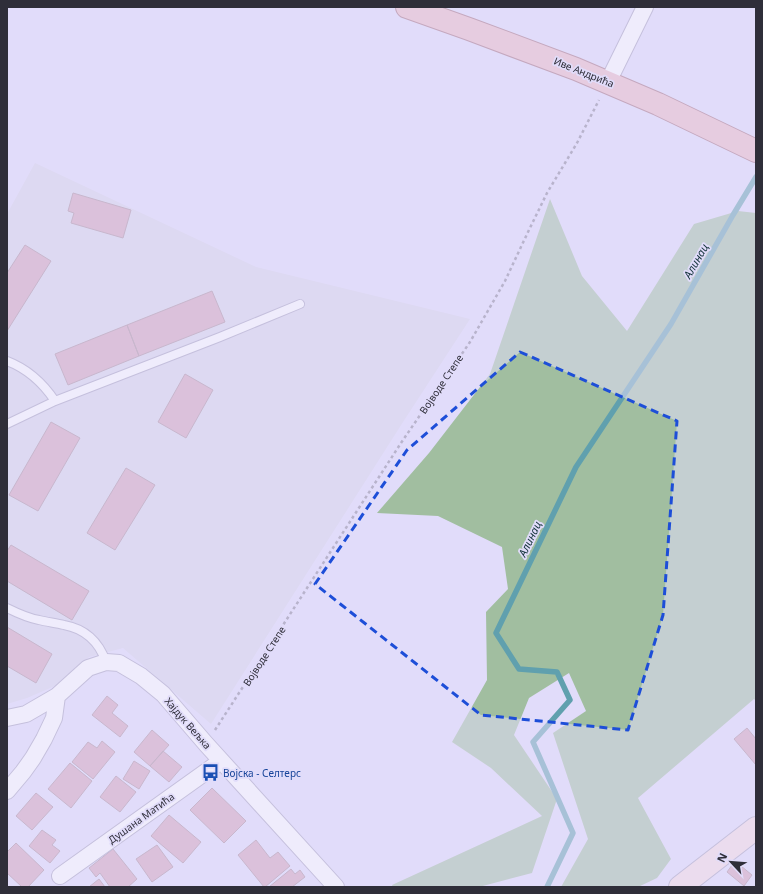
<svg xmlns="http://www.w3.org/2000/svg" width="763" height="894" viewBox="0 0 763 894" font-family="'Noto Sans',sans-serif">
<style>
.industrial{fill:#d7d4e9}
.green{fill:#a1bea0}
.lines{fill:none;stroke-linecap:round;stroke-linejoin:round}
.stream{stroke:#60a0ae;stroke-width:5.5}
.building{fill:#d39fb6;stroke:#a88a97}
.service-casing{stroke:#a29eba;stroke-width:10}
.minor-casing{stroke:#a29eba;stroke-width:18}
.secondary-casing{stroke:#a29eba;stroke-width:24}
.primary-casing{stroke:#a16a78;stroke-width:24}
.path{stroke:#858296;stroke-width:2.5;stroke-dasharray:3 3;stroke-linecap:butt}
.service{stroke:#fff;stroke-width:8}
.minor{stroke:#fff;stroke-width:16}
.secondary{stroke:#f5dce1;stroke-width:22}
.primary{stroke:#ecb9c2;stroke-width:22}
.marked{fill:none;stroke:#1d4ed8;stroke-width:3;stroke-dasharray:8 5;stroke-linejoin:round}
.labels{text-anchor:middle;stroke-width:3.5;stroke-linejoin:round;paint-order:stroke}
.street-label{font-size:10px;fill:#2f2e39;stroke:#e1dcfa}
.transit-label{font-size:10px;fill:#164399;stroke:#e1dcfa;text-anchor:start}
.water-label{font-size:11px;font-style:italic;fill:#13333a;stroke:#e1dcfa}
</style>
<rect width="100%" height="100%" fill="#e1dcfa"/>
<path class="industrial" d="M35 163 256 267 470 319 403 422 211 724 123 648 89 657 64 682 27 698 7 704V214Z"/>
<path class="green" d="M550 199 582 276 627 331 694 224 738 211 756 213V701L754 699 638 798 671 859 657 878 638 887H561L588 839 553 733 586 711 569 673 529 698 514 735 557 799 532 873 479 887H393L392 885 542 816 491 768 452 742 487 680 486 612 508 589 502 547 438 516 377 513 429 453 490 374Z"/>
<g class="lines">
<path class="stream" d="M547 887 573 833 533 742 570 700 557 672 519 669 496 633 576 467 671 324 733 215 756 177"/>
</g>
<path class="building" d="M73 193 131 210 123 238 71 223 74 213 68 211Z
M25 245 51 261 7 331V273Z
M212 291 225 322 139 356 127 325Z
M127 325 139 356 68 385 55 354Z
M185 374 213 390 186 438 158 422Z
M51 422 80 438 38 511 9 495Z
M126 468 155 485 115 550 87 533Z
M11 545 89 591 72 620 7 581V551Z
M7 627 52 654 36 683 7 666Z
M107 696 118 705 112 713 128 726 120 737 92 715Z
M747 728 756 739V765L734 739Z
M152 730 169 745 150 766 134 752Z
M102 741 115 752 93 779 72 762 88 742 97 748Z
M163 751 182 767 169 782 150 766Z
M134 761 150 771 139 789 123 779Z
M70 763 92 781 71 808 48 789Z
M116 776 136 792 120 812 100 797Z
M212 788 246 821 224 843 190 810Z
M36 793 53 807 32 830 16 816Z
M169 815 201 842 183 863 151 836Z
M42 830 56 840 52 845 60 851 50 863 29 846Z
M256 840 270 858 278 852 290 866 265 887H264L238 855Z
M16 843 44 870 28 887H22L7 873V852Z
M157 845 173 867 152 882 136 859Z
M113 849 137 879 128 887H110L100 873 96 877 89 868Z
M735 861 752 875 744 886 727 872Z
M291 869 295 874 300 870 305 877 292 887H269Z
M99 879 105 887H89Z"/>
<g class="lines">
<defs>
<path id="service" d="M7 361C28 369 43 383 55 401
M7 424 55 401 220 337 300 304
M7 608C17 613 28 618 39 620 47 622 56 623 64 625 86 629 99 642 106 662"/>
<path id="minor" d="M608 82 645 7
M7 718 26 714 57 696 88 668 106 662 119 663 141 676 163 694 206 744 336 887
M7 791 23 772 33 758 44 739 54 718 57 696
M60 876 221 761"/>
<path id="secondary" d="M680 887 756 828"/>
<path id="primary" d="M407 7 469 29 576 69 658 104 756 151"/>
</defs>
<use href="#service" class="service-casing"/>
<use href="#minor" class="minor-casing"/>
<use href="#secondary" class="secondary-casing"/>
<use href="#primary" class="primary-casing"/>
<path class="path" d="M215 730 401 443 470 342 505 281 528 232 547 193 577 143 599 100"/>
<use href="#service" class="service"/>
<use href="#minor" class="minor"/>
<use href="#secondary" class="secondary"/>
<use href="#primary" class="primary"/>
</g>
<path d="M0 0H763V894H0ZM520 352 677 421 663 615 628 730 481 715 315 584 407 450Z" fill="#e1dcfa" fill-opacity=".55" fill-rule="evenodd"/>
<path class="marked" d="M520 352 677 421 663 615 628 730 481 715 315 584 407 450Z"/>
<defs>
<symbol id="bus-bare" viewBox="-9 -9 18 18"><path d="M-5-6H5V4H4V6H2V4H-2V6H-4V4H-5ZM-3.5-4V0h7V-4ZM-3.5 1.2v1.5H-2V1.2ZM2 1.2v1.5H3.5V1.2Z" fill="#1a4fb4" stroke="#e1dcfa" stroke-width="2.5" paint-order="stroke"/></symbol>
</defs>
<g fill-rule="evenodd">
<use href="#bus-bare" x="198" y="760" width="25" height="25"/>
</g>
<g class="labels">
<g class="street-label">
<text transform="translate(584 72) rotate(22)" y="4">Иве Андрића</text>
<text transform="translate(441 384) rotate(-56)" y="4">Војводе Степе</text>
<text transform="translate(264 656) rotate(-57)" y="4">Војводе Степе</text>
<text transform="translate(188 723) rotate(49)" y="4">Хајдук Вељка</text>
<text transform="translate(141 818) rotate(-36)" y="4">Душана Матића</text>
</g>
<g class="transit-label">
<text x="223" y="777">Војска - Селтерс</text>
</g>
<g class="water-label">
<text transform="translate(696 261) rotate(-60)" y="4">Алинац</text>
<text transform="translate(530 539) rotate(-64)" y="4">Алинац</text>
</g>
</g>
<rect width="763" height="894" fill="none" stroke="#2f2e39" stroke-width="16"/>
<g transform="translate(731 862) rotate(296)" stroke="#e1dcfa" stroke-width="3" paint-order="stroke">
<path d="M0-3L7 15L0 10L-7 15Z" fill="#2f2e39"/>
<text y="-6" font-size="11" font-weight="bold" text-anchor="middle" fill="#2f2e39">N</text>
</g>
</svg>
